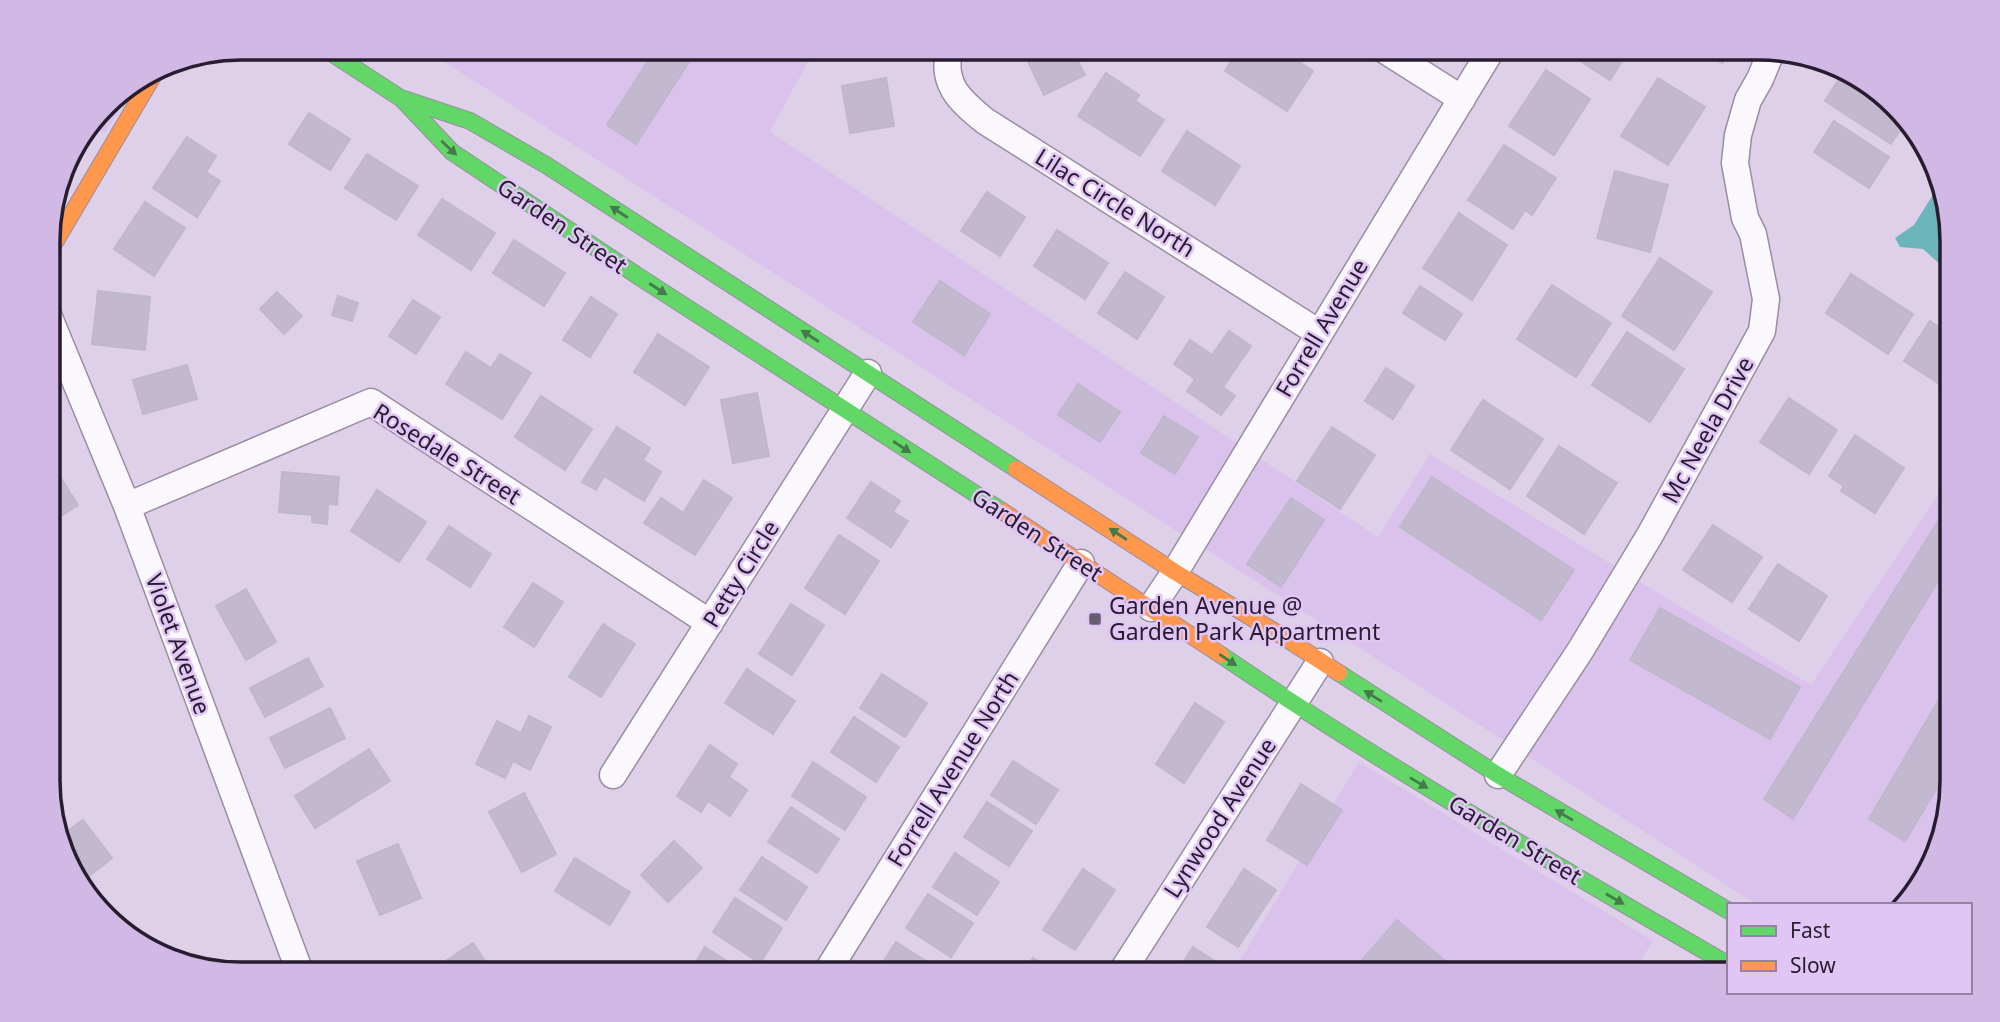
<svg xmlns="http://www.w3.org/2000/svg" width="2000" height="1022" viewBox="0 0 2000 1022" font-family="'Noto Sans',sans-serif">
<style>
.built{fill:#dac2ec}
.water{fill:#6cb5ba}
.building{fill:#c2b9d1;stroke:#bfb7cc;stroke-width:2}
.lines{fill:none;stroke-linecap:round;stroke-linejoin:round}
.street-casing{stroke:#998da1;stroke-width:29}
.fast-casing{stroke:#998da1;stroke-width:18}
.slow-casing{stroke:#998da1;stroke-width:18}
.street{stroke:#faf8fc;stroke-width:26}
.fast{stroke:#63d668;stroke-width:16}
.slow{stroke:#ff974d;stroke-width:16}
.oneway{fill:#457a4c}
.poi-dot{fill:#675c70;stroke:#e1c5f5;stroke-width:2.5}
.labels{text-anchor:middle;stroke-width:5;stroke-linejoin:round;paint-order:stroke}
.street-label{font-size:23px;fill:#271d2f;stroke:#e1c5f5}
.poi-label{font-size:23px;fill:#271d2f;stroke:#e1c5f5;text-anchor:start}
.rim{fill:none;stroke:#271d2f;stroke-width:3.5}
</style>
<rect width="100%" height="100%" fill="#dfd0ea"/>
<path class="built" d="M421 47H816L770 132 1238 444 1183 535Z
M137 80 105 133 91 124 113 95Z
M1430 454 1616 567 1570 645 1506 742 1204 548 1258 457 1378 537Z
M1952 474 1953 782 1933 867 1900 905H1757L1526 755 1584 669 1637 580 1811 685Z
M1359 762 1653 941 1632 974H1232Z"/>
<path class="water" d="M1939 185 1951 215V274L1923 249 1900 247 1895 238 1914 225Z"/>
<path class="building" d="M657 47H676L692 57 636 144 607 125Z
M1021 47H1071L1085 75 1044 95Z
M1240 47H1276L1313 71 1287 111 1225 71Z
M1567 47H1631L1610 80 1565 51Z
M1698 47H1732L1722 63Z
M1546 70 1590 99 1554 155 1509 126Z
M1106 73 1139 95 1135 101 1164 120 1140 156 1078 116Z
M1842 74 1908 119 1891 144 1825 101Z
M886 78 894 126 850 133 842 86Z
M1658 78 1705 107 1668 165 1621 136Z
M309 113 350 139 330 170 289 144Z
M1834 121 1889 157 1869 188 1814 152Z
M1187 131 1240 166 1215 205 1162 171Z
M187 137 216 156 206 172 220 181 197 217 153 188Z
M1504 145 1556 178 1532 215 1525 210 1513 229 1468 200Z
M367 154 418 186 396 220 345 188Z
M1615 171 1668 185 1650 252 1597 238Z
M987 192 1025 217 1000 256 961 231Z
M442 199 495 233 471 270 418 235Z
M145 202 185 228 154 276 114 249Z
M1459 213 1507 245 1472 300 1423 268Z
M1057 230 1108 263 1085 299 1034 266Z
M514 240 565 273 544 306 493 273Z
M1660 258 1712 292 1674 350 1622 316Z
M1125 272 1164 297 1137 339 1098 313Z
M1851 274 1913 314 1888 354 1826 313Z
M940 281 990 314 964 355 913 322Z
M1552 285 1611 323 1576 377 1517 339Z
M1420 286 1462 314 1445 340 1403 313Z
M98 291 150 297 145 350 92 344Z
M277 292 302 316 284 334 260 309Z
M338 296 358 303 352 321 332 315Z
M591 297 617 314 590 357 563 340Z
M413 300 440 317 416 354 389 336Z
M1930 321 1951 335 1952 392 1904 361Z
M1229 331 1251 346 1223 387 1235 396 1221 415 1187 391 1195 379 1174 364 1190 340 1212 355Z
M1627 332 1684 369 1650 422 1592 385Z
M658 334 709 367 685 405 634 372Z
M466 352 491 368 500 354 531 373 502 419 446 384Z
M187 365 197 399 143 414 133 380Z
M1386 368 1414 386 1393 419 1365 401Z
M1078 384 1120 412 1100 442 1058 415Z
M757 393 769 456 733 463 721 400Z
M541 396 592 429 565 470 515 437Z
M1789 398 1837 430 1809 474 1760 442Z
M1483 400 1543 439 1510 489 1451 450Z
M1164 416 1198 437 1175 474 1141 453Z
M617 427 650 448 643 460 661 472 644 501 604 476 596 490 582 482Z
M1332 427 1375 455 1340 509 1297 481Z
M1855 435 1904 468 1875 513 1841 491 1844 486 1829 476Z
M1559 446 1617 483 1584 534 1527 496Z
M55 469 78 505 48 524V473Z
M282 472 339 477 337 505 328 504 327 524 312 522V515L279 512Z
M1432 477 1574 570 1541 620 1400 527Z
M704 480 732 498 695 555 644 523 661 498 683 513Z
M871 482 900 501 893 512 908 521 891 547 847 518Z
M377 490 426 522 399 562 351 531Z
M1291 498 1324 520 1281 587 1247 564Z
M1952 499V558L1793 819 1764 799Z
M1713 525 1762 557 1732 602 1683 570Z
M449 526 491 554 470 587 427 559Z
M839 535 879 561 845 614 805 588Z
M1778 564 1827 596 1799 641 1749 609Z
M533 583 563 602 534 647 504 627Z
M246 589 276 642 246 660 216 606Z
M791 604 824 625 792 675 759 654Z
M1660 608 1800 687 1770 739 1630 660Z
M603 624 635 644 601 697 569 677Z
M308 658 323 686 265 717 250 688Z
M747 669 795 701 773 734 725 703Z
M882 674 927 703 905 737 860 708Z
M1952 677 1953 761 1905 841 1869 819Z
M1195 703 1224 722 1184 783 1156 764Z
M330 708 345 738 285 768 270 738Z
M529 716 551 727 530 770 513 761 505 778 476 764 497 721 521 733Z
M854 717 899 747 876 782 831 752Z
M710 745 737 764 729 777 747 790 730 816 708 801 701 812 677 796Z
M369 749 390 781 315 828 295 796Z
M1013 761 1058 790 1036 824 991 795Z
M813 762 866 797 845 830 792 796Z
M1301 784 1342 810 1307 865 1267 840Z
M524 793 556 854 522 872 489 812Z
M987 802 1032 831 1009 866 964 837Z
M791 807 839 839 817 873 768 842Z
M83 820 112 858 80 883 61 836Z
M674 841 702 868 668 902 641 875Z
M398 844 421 898 380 915 357 861Z
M955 853 999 882 977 915 933 887Z
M762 857 807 887 786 920 740 890Z
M575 858 630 892 610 925 555 891Z
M1083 869 1115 890 1075 950 1043 930Z
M1244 869 1276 890 1238 947 1207 927Z
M928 894 973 923 951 957 906 928Z
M735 898 782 928 760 963 713 932Z
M1397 920 1460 974H1350Z
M896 942 942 971 940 975H875Z
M473 943 493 973 491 975H425Z
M705 947 748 975H688Z
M1193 947 1222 966 1216 974 1175 975Z
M1033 958 1058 975H1022Z"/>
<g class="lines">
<defs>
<path id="street" d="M950 47C940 83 959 100 985 121L1319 333
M1380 47 1462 99
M48 315 127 506 301 975
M127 506 371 402 710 623
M1151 608 1175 572 1493 47
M613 775 868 373
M1498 775 1580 651 1650 535 1762 331 1766 299 1753 234 1745 218 1735 163 1738 135 1748 100 1760 79 1772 50
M825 975 1081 563
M1120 975 1320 662"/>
<path id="fast" d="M322 47 402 99 452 152 641 278 1002 511
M404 99 470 121 546 165 1016 469
M1221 655C1385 766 1557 866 1729 965
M1339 673 1498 775 1729 911"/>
<path id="slow" d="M48 254 159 66
M1016 469 1175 572 1282 636 1339 673
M1002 511 1221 655"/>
</defs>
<use href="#street" class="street-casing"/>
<use href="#fast" class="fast-casing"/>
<use href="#slow" class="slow-casing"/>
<use href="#street" class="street"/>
<use href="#fast" class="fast"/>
<use href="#slow" class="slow"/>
</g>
<defs><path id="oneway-solid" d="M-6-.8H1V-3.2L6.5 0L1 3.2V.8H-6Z" transform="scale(1.75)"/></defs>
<g class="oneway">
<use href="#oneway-solid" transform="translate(449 148) rotate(43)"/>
<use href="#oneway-solid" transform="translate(619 212) rotate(-147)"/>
<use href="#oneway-solid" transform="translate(658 289) rotate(33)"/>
<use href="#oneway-solid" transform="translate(810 336) rotate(-147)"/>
<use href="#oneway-solid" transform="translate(902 447) rotate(33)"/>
<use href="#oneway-solid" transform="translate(1118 534) rotate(-147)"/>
<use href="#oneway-solid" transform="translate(1228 660) rotate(34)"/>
<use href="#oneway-solid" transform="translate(1373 696) rotate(-148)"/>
<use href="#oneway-solid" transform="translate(1419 783) rotate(31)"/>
<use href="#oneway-solid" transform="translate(1564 815) rotate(-149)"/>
<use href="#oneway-solid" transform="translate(1615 899) rotate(30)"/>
</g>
<rect class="poi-dot" x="1088" y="612" width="14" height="14" rx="3.5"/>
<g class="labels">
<g class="street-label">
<text transform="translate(1115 203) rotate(32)" y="8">Lilac Circle North</text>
<text transform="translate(562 226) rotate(34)" y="8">Garden Street</text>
<text transform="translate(1322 328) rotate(-59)" y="8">Forrell Avenue</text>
<text transform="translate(1708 430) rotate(-61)" y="8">Mc Neela Drive</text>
<text transform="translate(447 454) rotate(32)" y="8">Rosedale Street</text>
<text transform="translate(1037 535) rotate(33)" y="8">Garden Street</text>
<text transform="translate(741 574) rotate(-58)" y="8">Petty Circle</text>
<text transform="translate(178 644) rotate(70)" y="8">Violet Avenue</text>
<text transform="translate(953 769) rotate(-58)" y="8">Forrell Avenue North</text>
<text transform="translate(1220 818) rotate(-57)" y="8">Lynwood Avenue</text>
<text transform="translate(1515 840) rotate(31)" y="8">Garden Street</text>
</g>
<g class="poi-label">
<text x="1109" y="614">Garden Avenue @<tspan x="1109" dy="26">Garden Park Appartment</tspan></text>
</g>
</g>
<path d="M0 0H2000V1022H0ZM241 60H1759A181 181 0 0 1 1940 241V781A181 181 0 0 1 1759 962H241A181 181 0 0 1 60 781V241A181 181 0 0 1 241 60Z" fill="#d2b8e5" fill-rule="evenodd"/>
<path class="rim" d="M241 60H1759A181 181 0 0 1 1940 241V781A181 181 0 0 1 1759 962H241A181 181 0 0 1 60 781V241A181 181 0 0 1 241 60Z"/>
<rect x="1727" y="903" width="245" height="91" fill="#e1c5f5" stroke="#9782a6" stroke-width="2"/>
<rect x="1741" y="926" width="35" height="10" fill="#63d668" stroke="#9782a6" stroke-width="2"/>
<text x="1790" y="938" font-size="21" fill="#271d2f">Fast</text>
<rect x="1741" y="961" width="35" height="10" fill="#ff974d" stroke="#9782a6" stroke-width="2"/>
<text x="1790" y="973" font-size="21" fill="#271d2f">Slow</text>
</svg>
